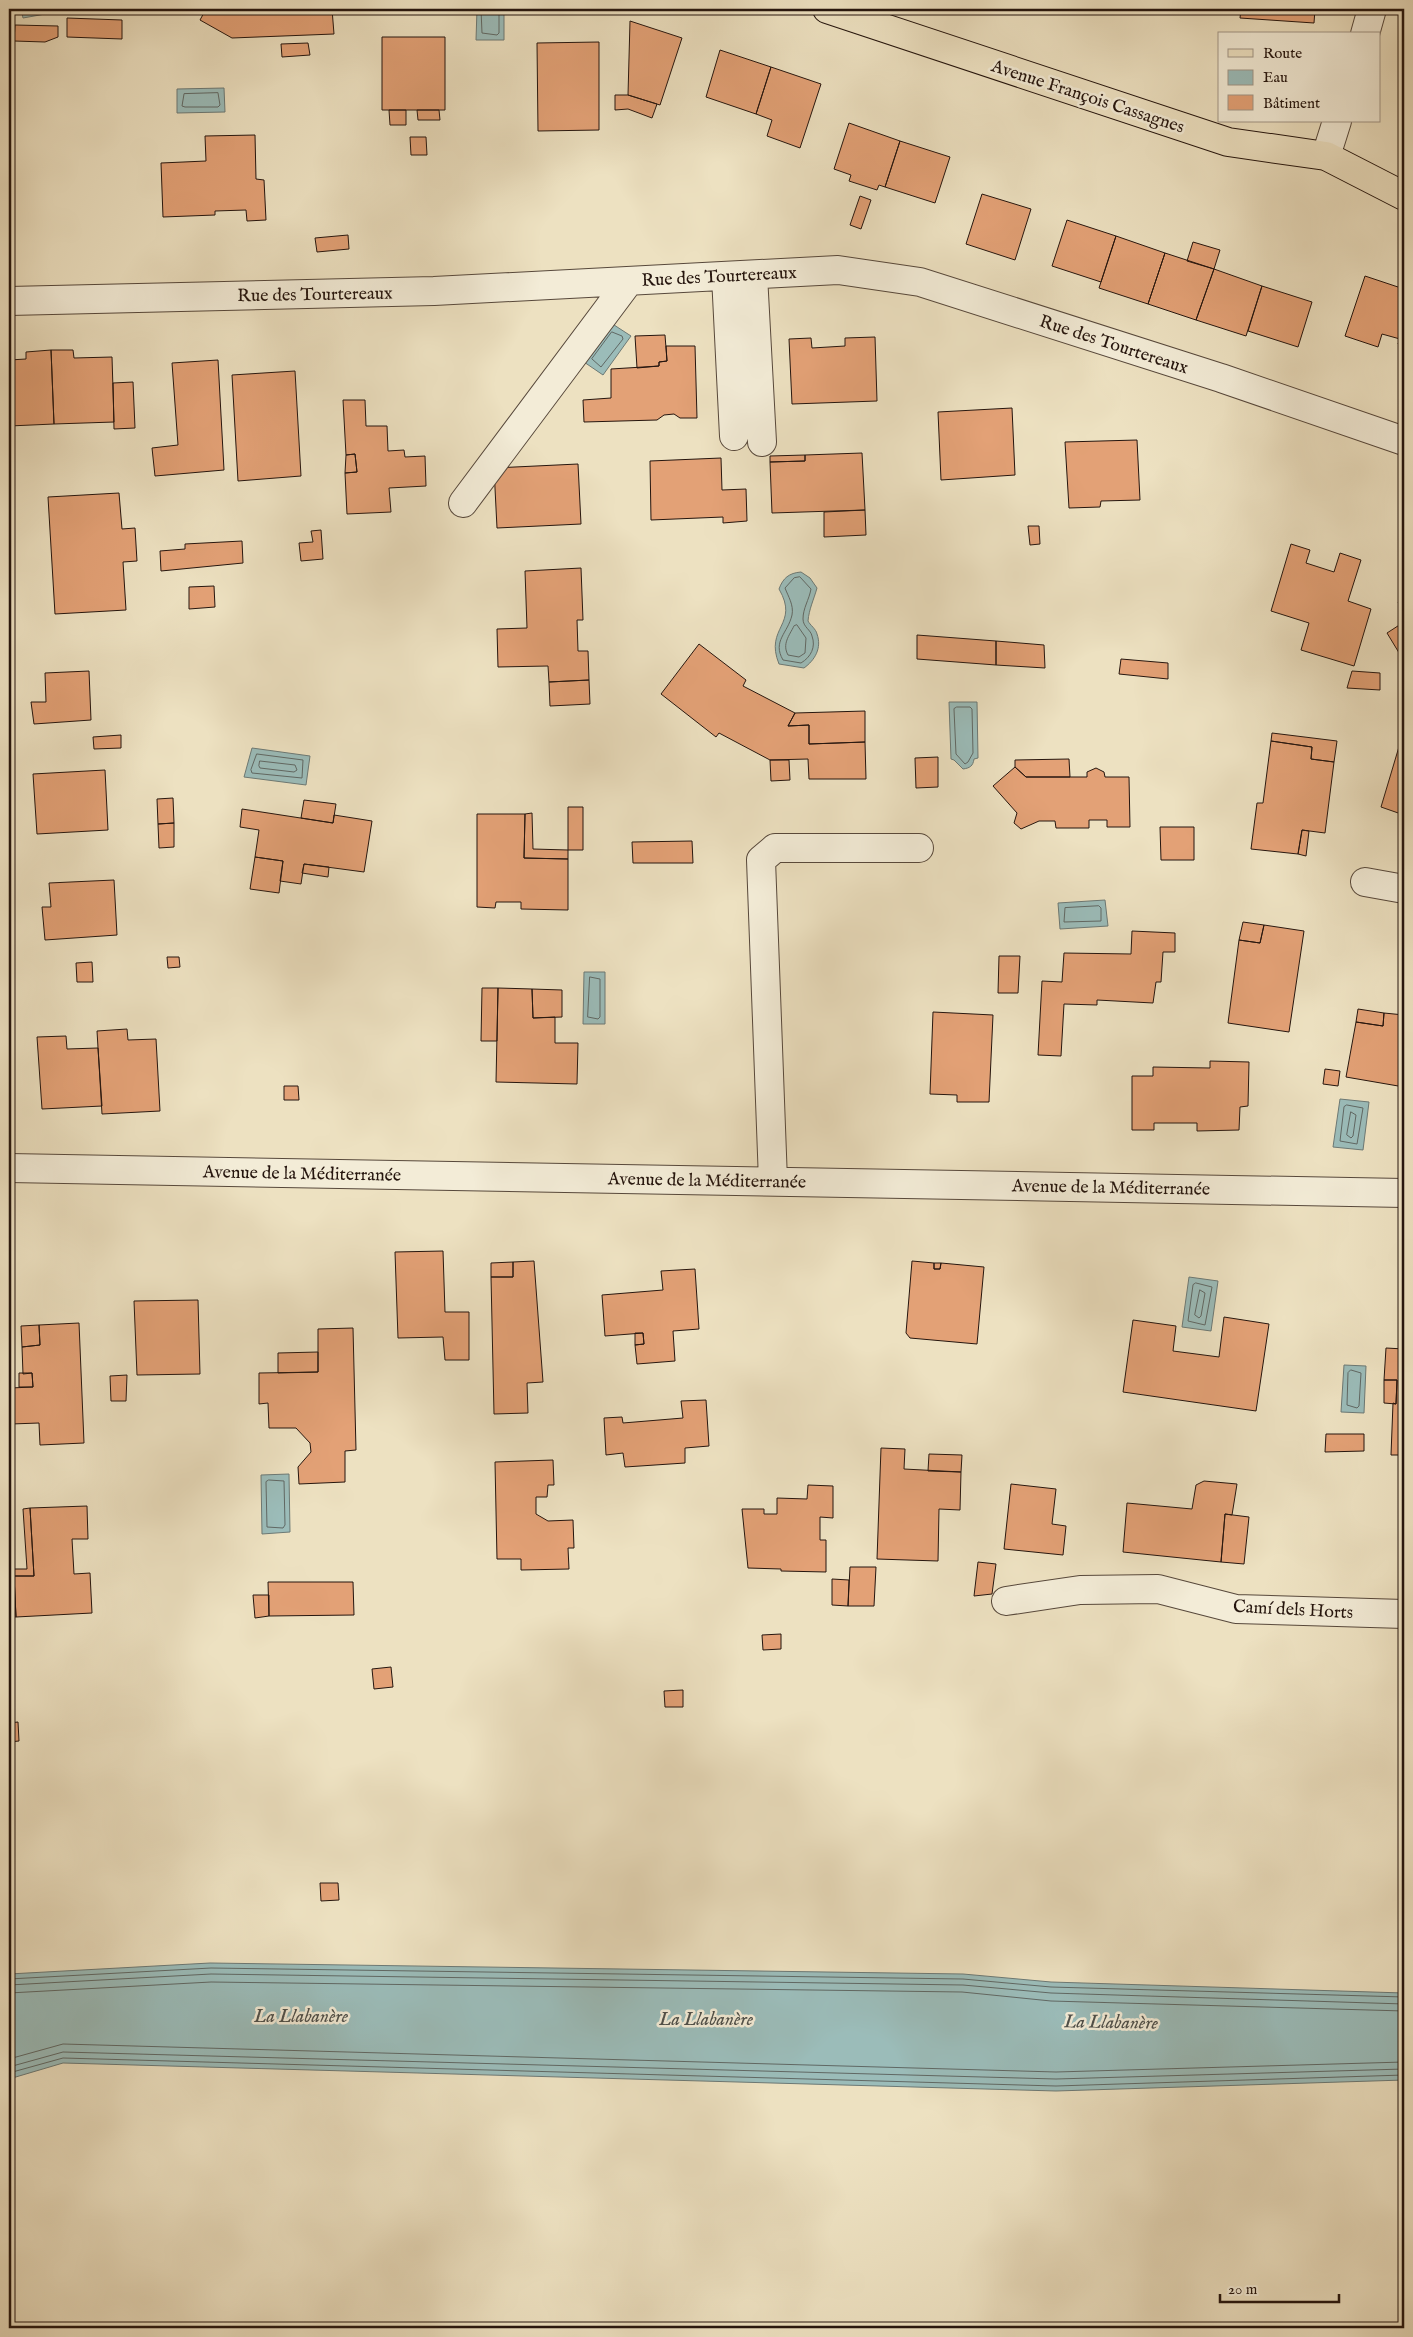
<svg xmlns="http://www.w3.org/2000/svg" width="1413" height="2337" viewBox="0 0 1413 2337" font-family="'IM FELL English',serif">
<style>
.water{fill:#9bbcb9;stroke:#6c7975}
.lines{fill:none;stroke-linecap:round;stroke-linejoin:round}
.shore{stroke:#606864;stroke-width:1}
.building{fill:#e3a176;stroke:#25150e}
.minor-casing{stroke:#57483b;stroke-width:30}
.major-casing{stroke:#25150e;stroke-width:30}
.minor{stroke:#f3ecd7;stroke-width:28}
.major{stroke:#ede1c1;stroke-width:28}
.labels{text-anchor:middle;stroke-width:5;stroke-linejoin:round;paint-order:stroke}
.street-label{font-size:18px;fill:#25150e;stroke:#f3ecd7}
.water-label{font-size:19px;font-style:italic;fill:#4e4f4a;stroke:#f3ecd7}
</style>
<rect width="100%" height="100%" fill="#ede1c1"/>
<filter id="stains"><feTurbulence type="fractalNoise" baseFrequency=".004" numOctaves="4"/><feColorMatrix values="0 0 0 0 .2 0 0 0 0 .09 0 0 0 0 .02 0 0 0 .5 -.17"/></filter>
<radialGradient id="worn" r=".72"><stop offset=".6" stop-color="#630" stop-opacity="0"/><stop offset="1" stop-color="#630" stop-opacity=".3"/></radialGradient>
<path class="water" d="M21 9H73L23 18Z
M477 9H504V40H476Z
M224 88 225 112 177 113V89Z
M611 323 631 336 603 375 584 362Z
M801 572 810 578 817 588C814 599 809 609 808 621 810 625 816 629 817 634 822 648 815 660 804 668L779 664C764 627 800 625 779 589 783 578 789 573 801 572Z
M949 702H977L978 758 974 759C973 766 970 768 963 769L954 760 951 759Z
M252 748 310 756 306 785 244 777Z
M1105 900 1108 926 1060 929 1058 903Z
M584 972H605V1024H583Z
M1340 1099 1369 1102 1363 1150 1333 1147Z
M1189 1277 1218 1281 1211 1331 1182 1327Z
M1344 1365 1366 1366 1364 1413 1341 1412Z
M289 1474 290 1532 262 1534 261 1475Z
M210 1963 963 1974 1051 1982 1404 1993V2080L1056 2091 63 2063 9 2079V1974Z"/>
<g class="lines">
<path class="shore" d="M481 9 482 33 497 35 499 33V9
M218 93 220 105 218 107H185L182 106 184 94Z
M612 332 622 336 623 339 601 367 592 359Z
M800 577 811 589C809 600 803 608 803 619 803 627 811 630 812 636 816 647 811 657 801 663L783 660C772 641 788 633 792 615 794 605 788 596 785 588L794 578Z
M797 625 806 638 805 653 799 657 788 655C782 644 789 636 794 626Z
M957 707H970L972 709 973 753 968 762 965 764 956 754 954 709Z
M257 754 303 760 302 778 252 773 251 770Z
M260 761 295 765 297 770 294 772 260 768 259 766Z
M1099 906 1101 908V921L1064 922 1065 908Z
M590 977 600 979V1017L598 1019 588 1017Z
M1347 1105 1363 1108 1357 1144 1340 1141 1344 1107Z
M1351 1112 1356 1115 1353 1136 1351 1138 1347 1135Z
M1196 1283 1212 1287 1205 1325 1188 1321 1193 1285Z
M1200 1290 1205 1293 1201 1316 1199 1318 1195 1315Z
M1351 1370 1361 1373 1359 1406 1357 1408 1347 1405 1348 1373Z
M269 1480 284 1481 285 1525 283 1528 267 1527 266 1482Z
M9 1979 211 1968 963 1979 1051 1987 1404 1997
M9 1985 211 1974 963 1985 1051 1993 1404 2004
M9 1993 211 1982 962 1992 1051 2001 1404 2011
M9 2059 63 2044 1056 2072 1404 2062
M9 2067 63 2052 1056 2079 1404 2069
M9 2073 63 2058 1056 2086 1404 2075"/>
</g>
<path class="building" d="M206 9H332L334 34 232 38 200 20Z
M1121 9H1157V11Z
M1241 9H1315L1314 23 1240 18Z
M67 18 122 20V39L67 37Z
M630 21 682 38 660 105 628 95Z
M15 25 58 26V37L45 42 14 41Z
M382 37H445V110H382Z
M599 42V130L538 131 537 43Z
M308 43 310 55 282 57 281 44Z
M720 50 771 67 756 114 706 97Z
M771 67 821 84 800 148 767 136 772 120 756 114Z
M615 95H628L657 104 652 118 628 109 615 110Z
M389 110H406V125H390Z
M417 110H439L440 120H418Z
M849 123 900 141 885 187 879 185 877 190 849 181 851 175 834 169Z
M255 135 256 179 264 180 266 220 247 221 246 210 215 211V215L163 217 161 163 206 161 205 136Z
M410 137H426L427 155H411Z
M900 141 950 157 935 203 885 187Z
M982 194 1031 209 1015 260 966 244Z
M860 196 871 200 861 229 850 225Z
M1067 220 1116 236 1101 282 1052 266Z
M348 235 349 249 317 252 315 238Z
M1116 236 1165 253 1148 304 1099 288Z
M1193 242 1220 250 1214 269 1187 261Z
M1165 253 1214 269 1196 320 1148 304Z
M1214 269 1262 286 1246 336 1196 320Z
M1365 276 1404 289V327L1400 339 1382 334 1378 347 1345 336Z
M1262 286 1312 302 1298 347 1248 331Z
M1404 327V346L1398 344Z
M665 335 667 361 659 362V366L637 368 635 336Z
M875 337 877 401 792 404 789 339 811 338 812 348 845 346V338Z
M666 346H695L697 418H680L674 414 664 415 657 420 584 422 583 400 611 398V369L659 366V362L667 361Z
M51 350 54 424 9 426V360L26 359V352Z
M51 350H73L74 358 112 357 114 422 54 424Z
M218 360 224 470 155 476 152 448 178 445 172 363Z
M295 371 301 476 238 481 232 375Z
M133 382 135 428 114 429 113 383Z
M343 400H365L366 426H387L388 451 404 450 405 457 425 456 426 486 389 488 391 512 347 514 345 473 357 472 355 454 346 455Z
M1012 408 1015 475 941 480 938 412Z
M1137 440 1140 500 1101 501 1100 507 1069 508 1065 442Z
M862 453 865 510 772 513 770 462 805 461V455Z
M355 454 357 472 345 473 346 455Z
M805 455V461L770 462V456Z
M721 458 722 490 746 489 747 521 723 523V517L651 520 650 461Z
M578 464 581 524 497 528 494 468Z
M119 493 122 529 135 528 137 561 123 562 126 610 55 614 48 497Z
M865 510 866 535 824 537V512Z
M1028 526H1039L1040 544 1030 545Z
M321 530 323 559 301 561 299 543 313 542 311 531Z
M242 541 243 563 161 571 160 551 185 549V544Z
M1291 544 1310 550 1306 563 1334 572 1340 553 1361 560 1348 601 1371 609 1354 666 1301 650 1309 623 1271 611Z
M581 568 583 620H577L578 651H588L589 680 549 682 548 666 498 667 497 629 527 628 525 571Z
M214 586 215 607 189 609V587Z
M1404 598V609L1403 610 1398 602Z
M1404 622V661L1387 633Z
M917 635 996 641V665L917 659Z
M996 641 1044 645 1045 668 996 665Z
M699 644 746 680 743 686 795 713 788 726 809 725V744L865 742 866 779H809L808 759 770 760 719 733 716 737 661 694Z
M1121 659 1168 663V679L1119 674Z
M89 671 91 720 34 724 31 702H46L45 673Z
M1352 671 1380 673V690L1347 688Z
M589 680 590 704 550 706 549 682Z
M865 711V742L809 744V725L788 726 795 713Z
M1404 730V815L1381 807Z
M1272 733 1337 741 1334 762 1311 759 1312 747 1271 741Z
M121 735V748L94 749 93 737Z
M1271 741 1312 747 1311 759 1334 762 1325 833 1302 830 1298 854 1251 849 1257 803H1263Z
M938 757V787L916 788 915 758Z
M1069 759 1070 777H1026L1015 767V760Z
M770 760H789L790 780 771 781Z
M1015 767 1026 777H1087V772L1096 768 1104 772 1105 777H1129L1130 827H1107V820H1089V828H1056L1055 821H1039L1021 829 1014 823 1017 813 993 786Z
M105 770 108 830 37 834 33 774Z
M173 798 174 823 158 824 157 799Z
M304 800 336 804 333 823 301 818Z
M568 807H583V850H568Z
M242 809 333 823 334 815 372 821 364 872 304 864 301 884 280 881 283 861 255 857 259 830 240 827Z
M532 813 533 849 568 850V859L524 858 525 814Z
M477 814H525L524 858 568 859V910L521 909V902H496L495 908 477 907Z
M174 823V847L159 848 158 824Z
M1160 827H1194V860H1161Z
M1302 830 1309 831 1306 856 1298 854Z
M692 841 693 863H633L632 842Z
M255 857 283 861 279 893 250 889Z
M304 864 329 867 328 877 302 873Z
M114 880 117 935 45 940 42 907H51L49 883Z
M1243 922 1264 925 1260 943 1239 940Z
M1264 925 1304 931 1289 1032 1228 1023 1239 940 1260 943Z
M1132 931 1175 933V952H1163L1161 982H1156L1153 1003 1097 1000V1005L1064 1004 1061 1056 1038 1055 1042 981 1062 982 1064 953 1131 954Z
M999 956H1020L1018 993H998Z
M167 957H179L180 967 168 968Z
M92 962 93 982H77L76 963Z
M482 988H498L497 1041H481Z
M498 988 532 989 533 1018 555 1017V1043H578L577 1084 496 1082Z
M532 989 562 990V1017L533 1018Z
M1358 1009 1384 1013 1383 1026 1356 1022Z
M933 1012 993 1015 989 1102H957V1095L930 1094Z
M1384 1013 1404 1015V1087L1346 1077 1356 1022 1383 1026Z
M127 1029 128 1040 156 1039 160 1111 102 1114 97 1031Z
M66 1036 67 1049 98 1048 102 1106 42 1109 37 1037Z
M1210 1061 1249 1062 1248 1106 1240 1107 1239 1130 1197 1131V1123H1154V1130H1132V1076H1153V1067L1210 1068Z
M1325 1069 1340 1071 1338 1086 1323 1084Z
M284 1086H298L299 1100H284Z
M443 1251 445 1312H469V1360H445L443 1337 398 1338 395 1252Z
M534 1261 543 1382 527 1383 528 1413 494 1414 491 1277H513V1262Z
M912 1261 934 1263V1269H940L941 1263 984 1267 977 1344 910 1338 906 1333Z
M513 1262V1277H491V1263Z
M934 1263H941L940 1269H934Z
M695 1269 699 1329 673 1331 675 1361 637 1364 635 1345 644 1344 643 1333 605 1336 602 1295 663 1290 661 1271Z
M198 1300 200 1374 137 1375 134 1301Z
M1224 1317 1269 1324 1256 1411 1123 1392 1133 1320 1176 1326 1173 1351 1219 1357Z
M79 1323 84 1443 40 1445 39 1423 11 1424 10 1388 33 1387 32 1373 23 1374 22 1347 40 1345 39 1325Z
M39 1325 40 1345 22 1347 21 1326Z
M353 1328 356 1450 345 1451V1482L299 1484 298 1467 311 1452 310 1443 296 1428H269L268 1403 259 1404V1373L318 1372V1329Z
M635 1333H643L644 1344 635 1345Z
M1386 1348 1404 1349V1455H1391L1393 1403 1396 1404 1397 1380H1384Z
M318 1352V1372L278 1373V1353Z
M19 1373H32L33 1387H19Z
M127 1375 126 1401H111L110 1376Z
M1384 1380H1397L1396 1404 1384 1403Z
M706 1400 709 1446 685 1448V1463L625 1467 623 1453 606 1455 604 1418 622 1417 623 1423 683 1418 681 1401Z
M1326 1434H1364V1451L1325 1452Z
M881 1448 905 1449 904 1469 961 1472 960 1510 939 1509 938 1561 877 1559Z
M929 1454 962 1455 961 1472 928 1471Z
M553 1460 554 1485H548L547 1497H536V1514L548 1521 573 1520 574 1548H568L569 1569 521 1570V1559H497L495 1462Z
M1204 1481 1237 1484 1232 1515 1225 1514 1221 1562 1123 1552 1127 1503 1192 1509 1196 1485Z
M1011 1484 1056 1489 1052 1524 1066 1526 1063 1555 1004 1549Z
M808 1485 833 1486V1518L820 1517V1540H826V1572L781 1571V1569L748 1568 742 1509H764V1514H777V1498L807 1499Z
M87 1506 88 1539H72L74 1574 90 1573 92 1613 16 1617 14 1576H34L30 1508Z
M30 1508 34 1576H14L16 1617H9V1569H27L23 1509Z
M1225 1514 1249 1517 1244 1564 1221 1562Z
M978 1562 996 1564 992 1594 974 1596Z
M850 1567H876L874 1606H848Z
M832 1579 849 1580 848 1606 832 1605Z
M268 1582H353L354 1615 269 1616Z
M253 1595H269V1616L255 1618Z
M781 1634V1649L763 1650 762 1635Z
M391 1667 393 1687 374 1689 372 1669Z
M683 1690V1707H665L664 1691Z
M18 1722 19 1741 9 1742V1723Z
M320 1883H338L339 1900 321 1901Z"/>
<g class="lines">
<defs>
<path id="minor" d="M1365 34 1372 9
M1326 156 1337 121
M753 275 762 442
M726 276 734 436
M9 301 434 291 838 270 920 282 1221 378 1404 441
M463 503 629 281
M1365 882 1404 889
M9 1168 1404 1193
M773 1181 761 860 775 848H919
M1006 1601 1080 1590 1158 1589 1236 1609 1404 1614"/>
<path id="major" d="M827 9 1228 142 1326 156 1404 196"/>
</defs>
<use href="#minor" class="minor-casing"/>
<use href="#major" class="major-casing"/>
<use href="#minor" class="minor"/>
<use href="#major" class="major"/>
</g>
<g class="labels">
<g class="street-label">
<text transform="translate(1088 96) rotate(18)" y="6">Avenue François Cassagnes</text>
<text transform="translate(719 276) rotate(-3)" y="6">Rue des Tourtereaux</text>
<text transform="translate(315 294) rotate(-1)" y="6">Rue des Tourtereaux</text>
<text transform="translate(1114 344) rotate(18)" y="6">Rue des Tourtereaux</text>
<text transform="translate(302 1173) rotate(1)" y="6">Avenue de la Méditerranée</text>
<text transform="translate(707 1180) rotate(1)" y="6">Avenue de la Méditerranée</text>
<text transform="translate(1111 1187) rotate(1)" y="6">Avenue de la Méditerranée</text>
<text transform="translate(1293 1609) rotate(3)" y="6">Camí dels Horts</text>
</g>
<g class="water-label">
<text x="301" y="2022">La Llabanère</text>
<text x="706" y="2025">La Llabanère</text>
<text transform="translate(1111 2021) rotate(1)" y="7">La Llabanère</text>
</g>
</g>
<rect width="1413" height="2337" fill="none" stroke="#ede1c1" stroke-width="30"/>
<rect x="10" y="10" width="1393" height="2317" fill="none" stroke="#25150e" stroke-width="2.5"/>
<rect x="15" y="15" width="1383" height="2307" fill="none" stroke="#25150e"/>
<rect x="1218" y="32" width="162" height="90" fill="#f3ecd7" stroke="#a19687"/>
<rect x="1228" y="49" width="25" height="8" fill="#ede1c1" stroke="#a19687"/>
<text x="1263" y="58" font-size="15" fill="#25150e">Route</text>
<rect x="1228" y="70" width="25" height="15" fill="#9bbcb9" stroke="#a19687"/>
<text x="1263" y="82" font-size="15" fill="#25150e">Eau</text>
<rect x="1228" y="95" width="25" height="15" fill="#e3a176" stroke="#a19687"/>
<text x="1263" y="108" font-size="15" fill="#25150e">Bâtiment</text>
<path d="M1220 2294v8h119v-8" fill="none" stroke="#25150e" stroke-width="2.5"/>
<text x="1228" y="2294" font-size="15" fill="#25150e" stroke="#f3ecd7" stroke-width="4" paint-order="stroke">20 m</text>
<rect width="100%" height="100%" filter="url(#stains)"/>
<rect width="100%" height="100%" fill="url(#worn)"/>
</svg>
